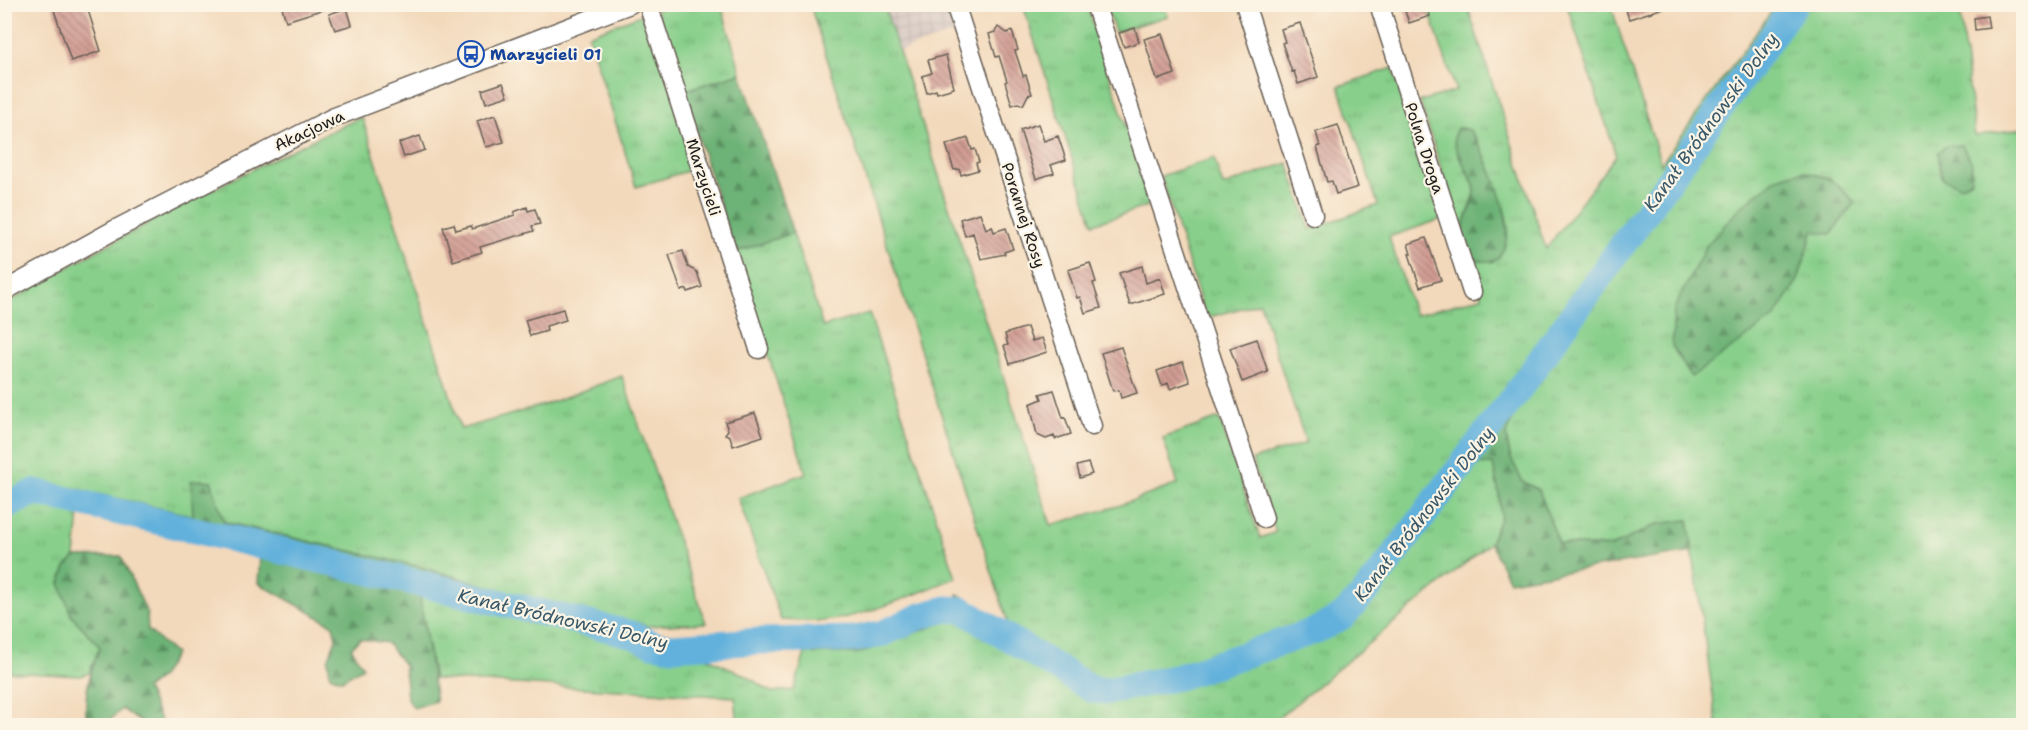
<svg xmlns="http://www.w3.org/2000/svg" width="2028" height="730" viewBox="0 0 2028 730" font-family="'Shantell Sans',sans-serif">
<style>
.industrial{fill:url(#industrial-grid)}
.grass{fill:url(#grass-tufts);stroke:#527653;stroke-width:1.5;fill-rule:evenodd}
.forest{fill:url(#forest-firs);stroke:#446749;stroke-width:1.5}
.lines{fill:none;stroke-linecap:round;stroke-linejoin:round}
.river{stroke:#62b1dc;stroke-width:27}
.building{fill:url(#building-back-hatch)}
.minor-casing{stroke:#675e54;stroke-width:21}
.minor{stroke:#fff;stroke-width:18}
.labels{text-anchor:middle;stroke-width:4.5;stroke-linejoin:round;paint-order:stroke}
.transit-label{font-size:16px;font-weight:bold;fill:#164399;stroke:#fcf5e5;text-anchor:start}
.street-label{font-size:16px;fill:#1c1c1c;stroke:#fcf5e5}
.water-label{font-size:18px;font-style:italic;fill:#385869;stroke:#fcf5e5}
</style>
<defs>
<pattern id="industrial-grid" width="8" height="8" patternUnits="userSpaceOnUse" patternTransform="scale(1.5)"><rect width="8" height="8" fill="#d0c0bc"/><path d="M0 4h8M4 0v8" fill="none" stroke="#b2a4a1"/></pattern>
<pattern id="grass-tufts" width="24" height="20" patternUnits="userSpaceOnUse" patternTransform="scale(1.5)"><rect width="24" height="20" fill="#87cf8a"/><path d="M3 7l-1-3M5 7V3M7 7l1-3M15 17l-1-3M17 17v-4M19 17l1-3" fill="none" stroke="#74b176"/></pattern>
<pattern id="forest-firs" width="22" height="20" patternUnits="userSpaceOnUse" patternTransform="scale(1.5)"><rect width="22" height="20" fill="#6db276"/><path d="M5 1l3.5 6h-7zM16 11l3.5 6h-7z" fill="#599060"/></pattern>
<pattern id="building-back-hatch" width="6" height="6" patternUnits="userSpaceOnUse" patternTransform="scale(1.5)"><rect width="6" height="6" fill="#d19c93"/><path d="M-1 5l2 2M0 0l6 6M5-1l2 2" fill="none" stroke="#a97e77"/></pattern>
</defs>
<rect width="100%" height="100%" fill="#fcf5e5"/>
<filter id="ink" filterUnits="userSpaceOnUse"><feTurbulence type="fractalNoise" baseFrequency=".0167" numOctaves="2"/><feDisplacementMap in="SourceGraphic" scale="12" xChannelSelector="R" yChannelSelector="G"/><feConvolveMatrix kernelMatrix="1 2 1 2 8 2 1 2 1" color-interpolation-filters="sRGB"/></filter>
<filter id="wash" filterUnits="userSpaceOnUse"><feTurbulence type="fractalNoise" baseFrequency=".008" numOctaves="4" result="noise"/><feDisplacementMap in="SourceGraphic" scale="24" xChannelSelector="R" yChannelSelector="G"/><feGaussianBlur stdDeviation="1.35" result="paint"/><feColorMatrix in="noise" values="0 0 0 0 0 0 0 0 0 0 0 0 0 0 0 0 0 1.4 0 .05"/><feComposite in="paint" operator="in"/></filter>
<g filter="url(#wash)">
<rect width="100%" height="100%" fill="#f3d9bb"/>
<path class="industrial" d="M884 5H947L956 33 899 51Z"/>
<path class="grass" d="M667 5H721L741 73 683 91 656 9Z
M810 5H884L1051 525 1118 506 1178 484 1163 438 1219 418 1260 538 1276 532 1252 460 1306 443 1260 303 1206 318 1161 176 1214 158 1223 186 1288 163 1310 229 1378 205 1339 86 1393 68 1442 219 1389 237 1415 315 1482 297 1470 258 1492 262C1497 253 1508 239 1508 229 1508 213 1482 141 1470 131 1467 128 1461 128 1457 128L1466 170 1474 185 1475 193 1464 225 1462 234 1420 101 1456 91 1427 5H1467L1546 249 1616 155 1567 5H1611L1661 164 1776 5H2015L1960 13 1975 136 2023 128V725H1717L1688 520 1658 524 1611 547 1559 544 1539 491 1522 481 1510 456 1506 436 1511 418 1476 464 1493 463 1499 494 1501 517 1490 543 1270 725H738L735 697 434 679 418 590 615 642 699 654 745 675 771 692 794 690 805 653H860L956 618 958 594 1008 623ZM1803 171 1830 179 1855 202 1813 231 1798 280 1740 208 1777 178Z
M1023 5H1087L1151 205 1093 224Z
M1106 5H1164L1168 16 1115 32Z
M646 13 697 168 636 187 588 35Z
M362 117 461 429 544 405 622 376 706 623 647 626 512 593 420 567 224 522 211 481 194 516 57 485 52 506 79 513 75 557 66 567 71 615 100 647 89 673 81 676 5 672V305C60 270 118 239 177 208 238 176 299 145 362 117Z
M793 233 823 327 869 313 956 578C913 594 869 616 823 621 810 622 795 620 781 620L738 498 806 473 735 252Z"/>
<path class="forest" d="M741 73 793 233 735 252 683 91Z
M1457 128 1470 130C1486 154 1519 225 1502 252 1500 256 1498 260 1493 261 1486 263 1477 260 1470 258 1467 250 1462 240 1463 231 1464 216 1479 201 1474 185 1469 169 1446 145 1457 128Z
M1962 145 1972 163 1971 180 1961 186 1942 178 1938 152 1946 146Z
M1803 171 1830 179 1855 202 1831 234 1813 231 1798 280 1775 317 1691 377 1672 346 1674 309 1706 246 1740 208 1777 178Z
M1513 417 1506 436 1510 456 1522 481 1539 490 1559 544 1611 547 1658 524 1688 520 1693 552 1509 581 1490 543 1501 517 1499 494 1493 464 1475 465Z
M202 480 211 481 224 522 420 567 512 593 613 618 615 642 419 591 436 701 414 708 407 699 404 665 387 643 360 639 351 648 363 667 342 680 330 675 328 660 336 639 333 625 258 583 260 556 51 506 57 485 193 516 191 481Z
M121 556 147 613 148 630 175 654 162 676 146 689 162 723C146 730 135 718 122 709L105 725H87C83 695 89 675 100 647L71 615 60 583 66 567 75 557Z"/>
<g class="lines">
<path class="river" d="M4 507 35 492 51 496 510 605 631 634 653 644 672 647 760 641 855 639 881 634 921 616 946 609 963 610 1093 690 1107 691 1179 677 1317 630 1343 616 1371 586 1528 377 1795 4"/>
</g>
<g id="blocks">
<path class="building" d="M52 4H86L101 51 71 61Z
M281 4H330L331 7 286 21Z
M1416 4H1427L1430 16 1409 23 1404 8Z
M1624 4H1666L1667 7 1629 19Z
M347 8 352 25 335 30 329 14Z
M1987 16 1989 28 1975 30 1974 18Z
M1300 23 1318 77 1298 84 1294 71 1292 72 1282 43 1285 42 1281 29Z
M998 27 1007 33 1012 31 1018 50 1015 51 1019 63 1023 76 1026 75 1032 94 1028 95 1023 105 1018 103 1012 105 1005 82 1007 81 999 56 996 57 989 34 995 32Z
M1135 28 1139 42 1124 47 1119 33Z
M1162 34 1175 74 1157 80 1144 39Z
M946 55 954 88 937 93 936 90 927 93 922 76 932 73 928 60Z
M503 83 508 96 486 103 482 90Z
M495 115 504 142 486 147 477 121Z
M1038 124 1044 141 1058 136 1066 160 1051 165 1054 173 1036 179 1020 130Z
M1338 125 1358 187 1336 194 1332 181 1327 182 1317 147 1320 146 1316 132Z
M420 136 425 150 404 157 399 143Z
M968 138 972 150 975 149 979 162 976 163 978 170 961 175 959 169 954 170 946 145Z
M527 207 528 211 535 209 540 224 532 226 534 231 480 247 482 252 453 261 443 227 454 224 456 230 471 226 472 229 515 215 514 212Z
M980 213 986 229 992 226 994 232 1006 228 1013 249 1004 252 1005 254 981 259 973 233 965 236 960 219Z
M1426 238 1441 280 1420 287 1409 254H1411L1408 244Z
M683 251 688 267 697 272 702 287 688 292 687 289 681 291 669 255Z
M1090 263 1096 282 1093 283 1101 308 1085 313 1080 297 1077 298 1068 270Z
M1142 266 1146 283 1160 278 1165 294 1130 305 1119 273Z
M563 309 566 320 546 326 547 331 530 336 525 320Z
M1027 327 1032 341 1042 338 1047 352 1010 364 1004 346 1008 345 1005 334Z
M1257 339 1268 372 1242 382 1230 348Z
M1121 347 1137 393 1121 398 1119 390 1113 391 1101 353Z
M1183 362 1190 382 1170 389 1168 383 1162 386 1157 371Z
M1054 390 1063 418 1065 417 1071 434 1055 439 1054 436 1046 439 1037 435 1030 404 1042 399 1040 394Z
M755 413 763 436 733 446 730 436 725 434 728 430 725 422Z
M1088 463 1092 474 1080 478 1077 466Z"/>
</g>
</g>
<g filter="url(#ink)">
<use href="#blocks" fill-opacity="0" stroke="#675e54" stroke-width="1.5"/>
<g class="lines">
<defs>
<path id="minor" d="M648 4 759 349
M955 4 1092 426
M1095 4 1264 518
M1245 4 1313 215
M1379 4 1472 292
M4 291 118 228 332 118 630 4"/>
</defs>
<use href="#minor" class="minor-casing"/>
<use href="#minor" class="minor"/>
</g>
</g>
<defs>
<symbol id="bus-ring" viewBox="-11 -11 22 22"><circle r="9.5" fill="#fcf5e5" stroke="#1a4fb4" stroke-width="1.5"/><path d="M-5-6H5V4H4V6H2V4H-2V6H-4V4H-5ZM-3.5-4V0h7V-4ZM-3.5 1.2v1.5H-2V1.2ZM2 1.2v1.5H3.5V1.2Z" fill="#1a4fb4"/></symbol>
</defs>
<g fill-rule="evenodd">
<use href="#bus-ring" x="456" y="39" width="30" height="30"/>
</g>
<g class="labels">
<g class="transit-label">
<text x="490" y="60">Marzycieli 01</text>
</g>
<g class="street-label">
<text transform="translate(309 130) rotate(-25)" y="6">Akacjowa</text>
<text transform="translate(1425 148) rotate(72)" y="6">Polna Droga</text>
<text transform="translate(704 177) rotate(72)" y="6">Marzycieli</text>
<text transform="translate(1024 215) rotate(72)" y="6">Porannej Rosy</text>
</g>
<g class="water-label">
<text transform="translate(1711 122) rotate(-54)" y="6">Kanał Bródnowski Dolny</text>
<text transform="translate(1424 514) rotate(-52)" y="6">Kanał Bródnowski Dolny</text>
<text transform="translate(563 619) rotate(13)" y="6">Kanał Bródnowski Dolny</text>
</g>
</g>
<rect width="2028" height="730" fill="none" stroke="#fcf5e5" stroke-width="24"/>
</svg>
